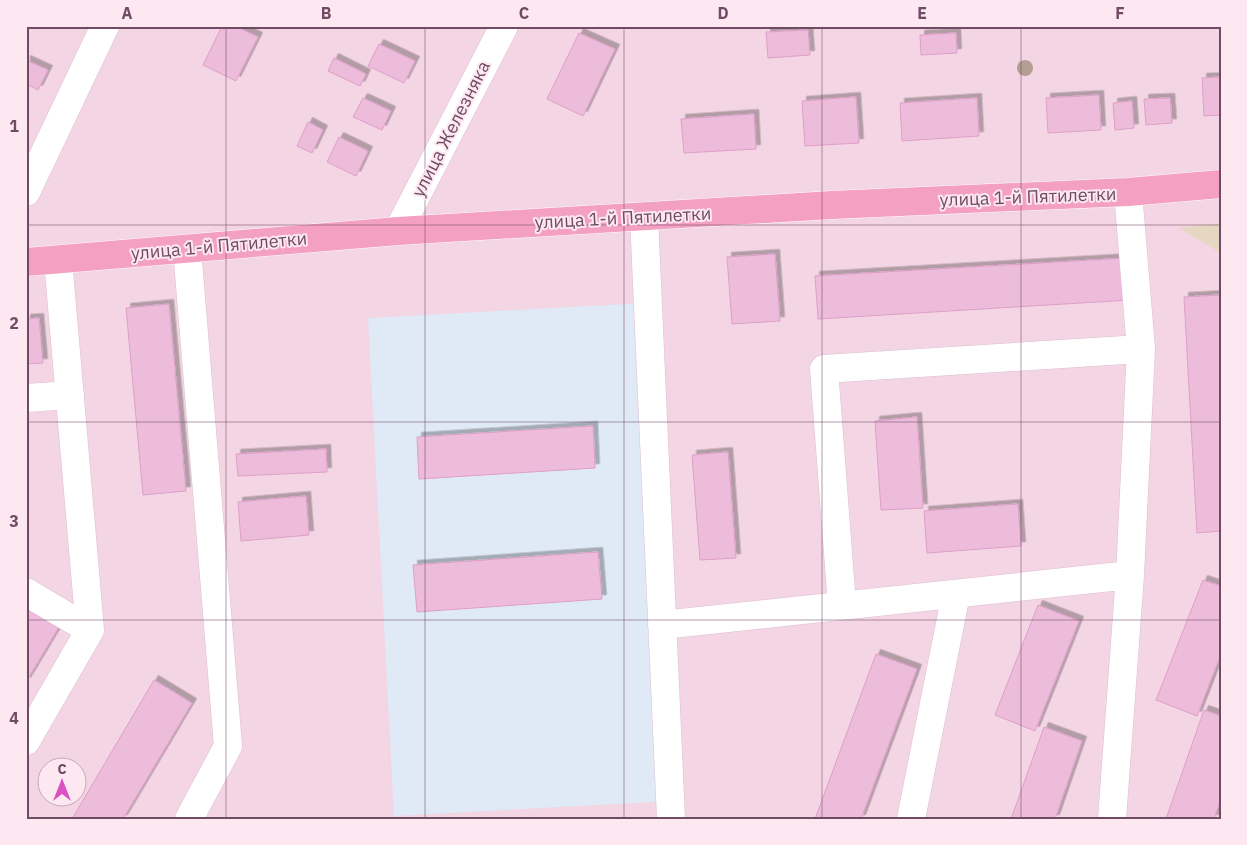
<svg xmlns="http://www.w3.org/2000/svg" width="1247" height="845" viewBox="0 0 1247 845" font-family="'IBM Plex Sans',sans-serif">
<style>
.residential{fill:#f3d5e3;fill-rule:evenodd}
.education{fill:#e0e9f6}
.green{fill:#e6d7c3}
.building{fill:#edbcdb;stroke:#df9ec8;filter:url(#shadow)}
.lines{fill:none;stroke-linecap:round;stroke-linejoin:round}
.minor-casing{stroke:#debfd0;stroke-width:29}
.major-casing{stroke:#fff;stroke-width:29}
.minor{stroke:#fff;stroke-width:28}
.major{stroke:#f4a0c2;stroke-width:28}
.tree{fill:#b4a092}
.grid{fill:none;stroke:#704b64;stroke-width:1;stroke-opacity:0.55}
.labels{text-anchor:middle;stroke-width:4;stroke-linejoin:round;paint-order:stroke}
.street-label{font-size:18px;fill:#704b64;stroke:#fde8f1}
.neatline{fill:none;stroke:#704b64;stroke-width:2}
.grid-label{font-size:16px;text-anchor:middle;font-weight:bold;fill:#704b64}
</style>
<defs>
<filter id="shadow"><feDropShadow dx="4.5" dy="-4.5" stdDeviation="0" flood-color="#0004"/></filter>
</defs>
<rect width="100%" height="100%" fill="#fae3ed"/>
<path class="residential" d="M26 26H1221V819H26ZM48 768H78V798H48Z"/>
<path class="education" d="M646 303 672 801 394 816 368 318Z"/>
<path class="green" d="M1221 223V253L1179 228Z"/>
<path class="building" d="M222 26H235L258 37 236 81 203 65Z
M808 30 810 55 768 58 766 32Z
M579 33 615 49 583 116 547 99Z
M956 33 957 53 921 55 920 35Z
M379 44 415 61 404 83 368 66Z
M334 58 366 74 360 86 328 71Z
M26 60 48 70 38 90 26 84Z
M1221 77V115L1204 116 1202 78Z
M1099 95 1101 130 1048 133 1046 98Z
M856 97 859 143 805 146 802 101Z
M363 98 391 111 382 130 353 117Z
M977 98 979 136 902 141 900 103Z
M1170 98 1172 123 1146 125 1144 99Z
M1132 101 1134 128 1115 130 1113 103Z
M754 114 756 149 684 153 681 119Z
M308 122 323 130 312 153 297 146Z
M339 137 368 151 356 176 327 162Z
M775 254 780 321 732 324 727 257Z
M1128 258 1130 300 818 319 815 276Z
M1221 295V531L1197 533 1184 297Z
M169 304 186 491 143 495 126 308Z
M39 318 43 363 26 364V319Z
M917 417 923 508 881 510 875 421Z
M593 426 595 468 419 479 417 437Z
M326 449 327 472 238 476 236 454Z
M728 452 736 558 700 560 692 455Z
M306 496 309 535 241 541 238 502Z
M1018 504 1021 546 927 553 924 511Z
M598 552 602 599 417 612 413 565Z
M1203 580 1221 586V654L1197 716 1156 700Z
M1038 605 1079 621 1035 731 995 715Z
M26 608 59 627 26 682Z
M876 654 917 669 861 819H815Z
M154 680 192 703 123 819H72Z
M1204 710 1221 716V798L1214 819H1166Z
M1044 727 1082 741 1055 819H1011Z"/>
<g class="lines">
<defs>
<path id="minor" d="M26 192 105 26
M644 217 671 819
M398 231 504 26
M187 249 228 746 189 819
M26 398 70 395
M26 592 90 630
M842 605 824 369 1141 349
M662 625 1130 575
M26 741 90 630 58 260
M911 819 956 594
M1112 819 1130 575 1141 349 1128 192"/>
<path id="major" d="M26 262 398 231 832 205 1128 192 1221 184"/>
</defs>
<use href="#minor" class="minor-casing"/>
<use href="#major" class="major-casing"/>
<use href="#minor" class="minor"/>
<use href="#major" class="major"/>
</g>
<circle class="tree" cx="1025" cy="68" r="8"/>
<path class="grid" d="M226 26V819M425 26V819M624 26V819M822 26V819M1021 26V819M26 225H1221M26 422H1221M26 620H1221"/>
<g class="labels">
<g class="street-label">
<text transform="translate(451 129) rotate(-63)" y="6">улица Железняка</text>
<text transform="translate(1028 197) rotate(-2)" y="6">улица 1-й Пятилетки</text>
<text transform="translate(623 218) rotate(-3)" y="6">улица 1-й Пятилетки</text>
<text transform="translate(219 246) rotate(-5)" y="6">улица 1-й Пятилетки</text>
</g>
</g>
<rect width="1247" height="845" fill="none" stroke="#fde8f1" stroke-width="55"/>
<g transform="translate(62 782)"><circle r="24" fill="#fde8f1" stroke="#c5a9b9"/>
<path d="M0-4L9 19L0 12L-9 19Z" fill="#db51c1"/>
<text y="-8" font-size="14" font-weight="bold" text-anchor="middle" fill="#704b64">С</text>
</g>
<rect x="28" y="28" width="1192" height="790" class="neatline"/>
<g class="grid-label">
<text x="127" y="19">A</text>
<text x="326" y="19">B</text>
<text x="524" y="19">C</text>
<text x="723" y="19">D</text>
<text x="922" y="19">E</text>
<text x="1120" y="19">F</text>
<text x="14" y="132">1</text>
<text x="14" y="329">2</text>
<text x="14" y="527">3</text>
<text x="14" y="724">4</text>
</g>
</svg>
